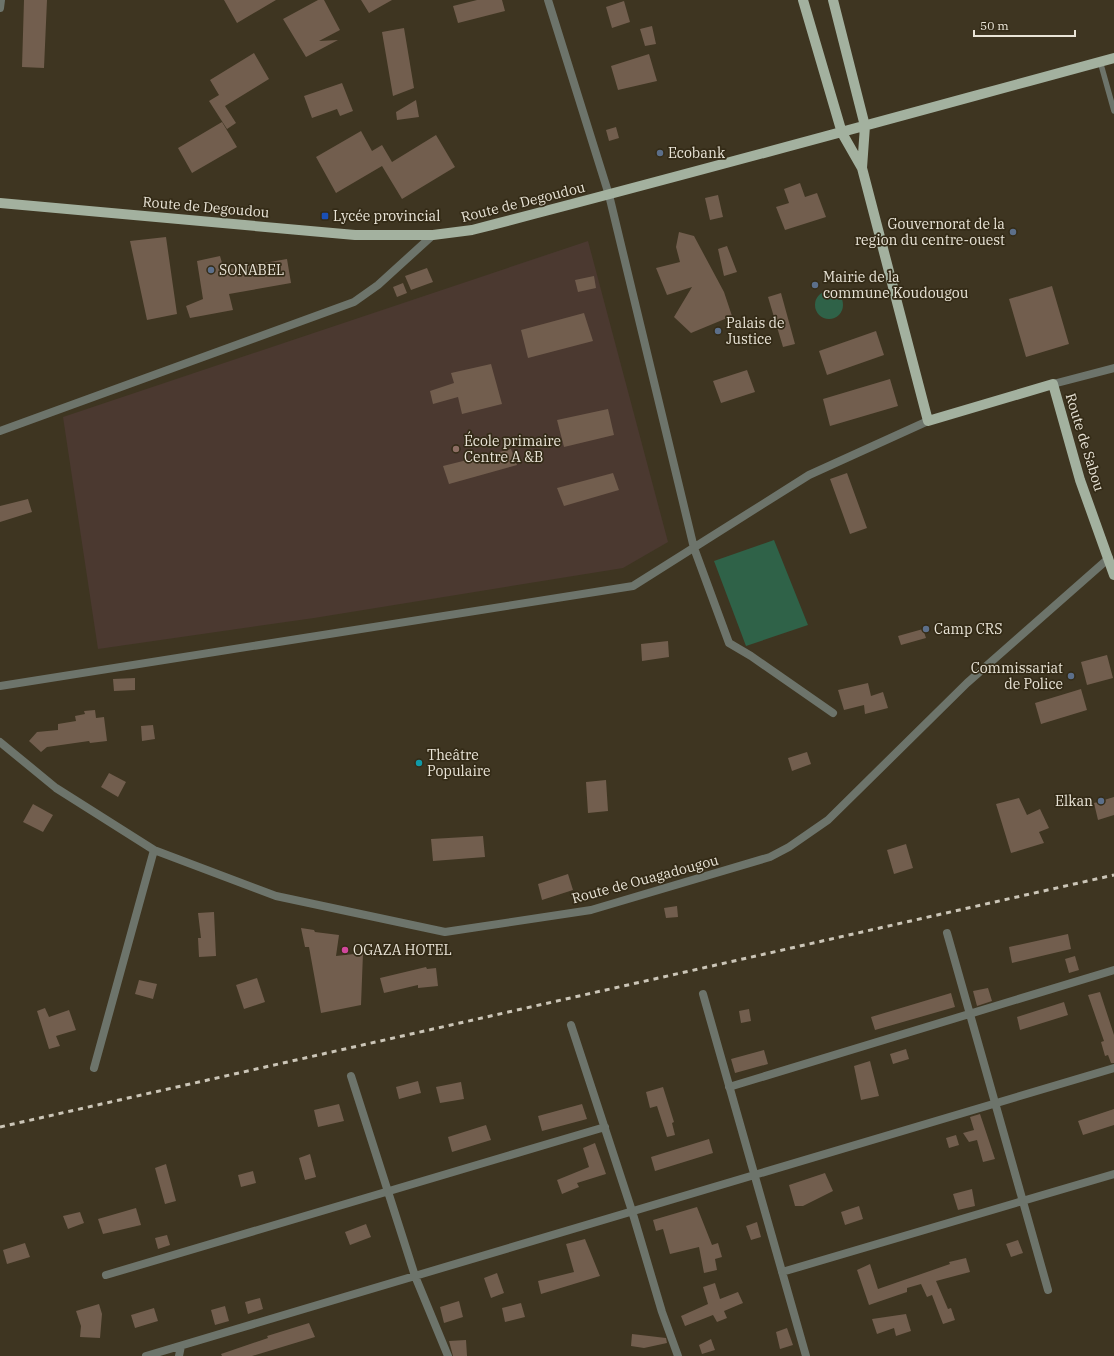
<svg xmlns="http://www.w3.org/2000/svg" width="1114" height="1356" viewBox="0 0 1114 1356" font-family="'IBM Plex Serif',serif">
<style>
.education{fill:#4b3930}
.green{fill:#2f6248}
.building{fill:#725e4e}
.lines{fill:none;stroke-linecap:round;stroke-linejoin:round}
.service{stroke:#6d746b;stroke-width:5.5}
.minor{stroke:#6d746b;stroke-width:8}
.primary{stroke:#a3b19f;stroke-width:10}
.rail{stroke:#cbc5b7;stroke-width:3;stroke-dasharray:5 5;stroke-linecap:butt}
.service-dot{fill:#5c6f8a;stroke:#342b17;stroke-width:1.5}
.transit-dot{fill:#1a4fb4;stroke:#342b17;stroke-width:1.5}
.education-dot{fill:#8d6e63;stroke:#342b17;stroke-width:1.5}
.culture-dot{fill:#0f9aa8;stroke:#342b17;stroke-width:1.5}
.hotel-dot{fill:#d1479c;stroke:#342b17;stroke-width:1.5}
.labels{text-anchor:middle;stroke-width:3.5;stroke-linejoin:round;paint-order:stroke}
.poi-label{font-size:14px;fill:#e9e4d7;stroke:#342b17;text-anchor:start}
.street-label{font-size:14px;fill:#e9e4d7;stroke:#342b17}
</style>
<rect width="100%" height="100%" fill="#3e3521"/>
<path class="education" d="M588 241 668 542 623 568 314 618 98 649 63 417Z"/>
<path class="green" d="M815 305a14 14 0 1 1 28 0a14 14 0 1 1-28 0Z
M774 540 808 625 746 646 714 561Z"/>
<path class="building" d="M24 0H47L44 68 22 67Z
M224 0H276L237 23Z
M318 0H324L340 30 319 41 338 40 306 57 283 19Z
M361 0H392L369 13Z
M477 0H502L505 11 458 23 453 6Z
M624 1 630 22 612 28 606 7Z
M652 26 656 44 645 46 640 29Z
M404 28 414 88 393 96 382 32Z
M254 53 269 79 225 106 236 123 227 129 209 101 219 95 210 80Z
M649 54 657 81 618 90 611 66Z
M342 83 353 111 340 116 337 109 312 118 304 96Z
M416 100 419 117 397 120 396 112Z
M222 122 237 147 192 173 178 148Z
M616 127 619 138 609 141 606 130Z
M361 131 372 151 382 145 392 162 436 135 455 167 402 199 382 166 336 193 316 157Z
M800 183 805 197 817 193 826 217 785 230 776 207 789 203 784 189Z
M718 195 723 217 710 220 705 198Z
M679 232 694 236 724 292 732 316 691 333 674 317 692 287 667 295 656 268 680 262 676 247Z
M166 237 177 314 147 320 130 241Z
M727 246 737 272 724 276 718 249Z
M220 256 224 270 287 259 291 283 229 294 233 310 190 318 186 306 203 299 197 261Z
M427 268 433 282 411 290 405 276Z
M594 276 596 288 578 292 575 280Z
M403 283 407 293 397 297 393 287Z
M1052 286 1069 344 1026 357 1009 299Z
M781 293 795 344 783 347 768 297Z
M584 313 593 341 528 358 521 330Z
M876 331 884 355 827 375 819 351Z
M491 364 502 404 462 414 458 397 433 404 430 391 454 383 451 373Z
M747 370 755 392 721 403 713 381Z
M890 379 898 406 830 426 823 399Z
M608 409 614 435 564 447 557 420Z
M511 449 517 465 449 484 443 466Z
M613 473 619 490 564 506 557 488Z
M847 473 867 528 850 534 830 479Z
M28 499 32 512 0 522V506Z
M923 629 926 638 901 645 898 636Z
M668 641 669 657 642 661 641 644Z
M1107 655 1113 678 1087 685 1081 662Z
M135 678V690L114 691 113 679Z
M868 683 871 696 883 692 888 708 865 714 864 705 844 710 838 690Z
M1081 689 1087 710 1041 724 1035 703Z
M95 710 96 718 104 717 107 741 90 743 89 741 47 747 41 752 29 741 37 732 58 730V724L76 721 75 716 85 714 84 711Z
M153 725 155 739 142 741 141 726Z
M807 752 811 764 792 771 788 758Z
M109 773 126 782 118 797 101 787Z
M606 780 608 811 588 813 586 782Z
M1114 797V815L1098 820 1094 803Z
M1019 798 1027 815 1040 809 1049 828 1039 832 1044 843 1011 853 996 804Z
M33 804 53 815 43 832 23 822Z
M483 836 485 857 433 861 431 839Z
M906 844 913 868 894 874 887 850Z
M568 874 573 890 542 900 538 884Z
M677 906 678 917 666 918 664 908Z
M214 912 216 956 199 957 198 938H201L198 913Z
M301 928 314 930 315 932 339 935 336 956 363 953 361 1005 321 1013 309 947H305Z
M1068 934 1071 949 1012 963 1009 947Z
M1075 956 1079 970 1069 973 1065 959Z
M426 967 427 969 436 968 438 986 418 988V985L384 993 380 978Z
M257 978 265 1002 244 1009 236 985Z
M139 980 157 984 153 999 135 994Z
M988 988 992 1001 977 1006 973 991Z
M1100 992 1114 1035V1063H1111L1108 1055 1105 1056 1101 1042 1104 1041 1088 995Z
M951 993 955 1007 875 1030 871 1017Z
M1064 1002 1068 1015 1020 1030 1017 1017Z
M45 1008 49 1017 69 1010 76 1030 56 1036 60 1046 49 1049 37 1011Z
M749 1009 751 1021 741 1023 739 1011Z
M906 1049 909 1059 893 1064 890 1054Z
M764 1050 768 1064 735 1073 731 1059Z
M870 1061 879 1096 861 1100 854 1066Z
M418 1081 421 1093 399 1099 396 1087Z
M461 1082 464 1099 440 1103 436 1087Z
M663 1087 674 1122 672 1123 675 1135 667 1137 657 1106 650 1108 646 1092Z
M339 1104 344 1121 318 1127 314 1110Z
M582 1104 587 1119 542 1131 538 1116Z
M1114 1109V1125L1083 1135 1078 1121Z
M980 1114 995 1159 983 1162 977 1140 969 1142 963 1133 974 1130 970 1117Z
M486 1125 491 1140 452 1152 448 1137Z
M956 1135 959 1145 949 1148 946 1138Z
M709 1139 713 1153 655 1171 651 1157Z
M595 1143 606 1174 577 1183 579 1187 562 1194 557 1180 589 1167 583 1148Z
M310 1154 316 1177 305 1180 299 1158Z
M166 1164 176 1201 165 1204 155 1168Z
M253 1171 256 1183 241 1187 238 1175Z
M825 1173 833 1191 803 1206H795L789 1185Z
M972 1189 975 1206 958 1210 953 1194Z
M859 1206 863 1219 845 1225 841 1212Z
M697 1207 712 1245 718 1243 722 1257 715 1259 717 1270 704 1273 699 1247 670 1254 663 1229 656 1231 653 1220Z
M136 1208 141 1225 103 1234 98 1219Z
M80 1212 84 1223 68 1229 63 1216Z
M757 1222 761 1237 751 1240 746 1226Z
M366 1224 371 1237 350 1245 345 1232Z
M167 1235 170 1245 158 1249 155 1238Z
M585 1239 600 1276 541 1294 538 1281 574 1272 566 1244Z
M1018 1240 1023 1253 1011 1257 1006 1244Z
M25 1243 30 1257 7 1264 3 1250Z
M966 1258 970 1272 936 1281 948 1309 951 1308 955 1320 943 1324 932 1295 927 1297 921 1284 907 1288V1292L869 1305 857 1270 870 1264 878 1289 950 1264 949 1262Z
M497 1273 504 1293 491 1298 484 1278Z
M715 1283 720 1299 738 1292 743 1303 724 1311 727 1318 717 1322 713 1315 685 1326 681 1316 708 1304 703 1287Z
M260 1298 263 1309 248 1314 245 1302Z
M459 1301 463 1317 444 1323 440 1307Z
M521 1303 525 1317 505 1322 502 1308Z
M99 1304 102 1314 100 1338 80 1337 81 1326 76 1311Z
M225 1306 229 1321 215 1325 211 1310Z
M154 1308 158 1321 135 1328 131 1315Z
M906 1314 911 1331 896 1336 894 1328 877 1334 872 1319Z
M309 1323 315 1337 252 1356H222L221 1354 268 1338 267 1336Z
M787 1328 793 1345 780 1349 776 1332Z
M632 1334 666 1338 667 1343 644 1348 631 1346Z
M711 1339 715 1350 702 1354 699 1345Z
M466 1340 467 1356H453L449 1341Z"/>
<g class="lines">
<path class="service" d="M1100 61 1114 111"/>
<path class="minor" d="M548 0 609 195 694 548 729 643 751 656 833 713
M0 8 1 0
M1053 384 1114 368
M0 431 354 302 378 285 433 235
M0 686 633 586 809 475 928 421
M0 742 56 788 154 850 276 896 445 932 591 910 770 857 789 847 828 820 967 683 1109 558
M947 933 1048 1290
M703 994 806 1356
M571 1025 632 1211 662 1312 678 1356
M94 1068 154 850
M351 1076 415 1276 448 1356
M729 1087 1114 970
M782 1272 1114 1174
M106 1275 605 1127
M146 1356 1114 1068
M179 1356 181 1346"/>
<path class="primary" d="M803 0 842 133 862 168 928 421 1053 384 1080 480 1114 575
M833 0 865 126 862 168
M0 203 355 235H433L472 230C687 175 900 116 1114 58"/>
<path class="rail" d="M0 1127 1114 875"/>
</g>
<g class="service-dot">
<circle cx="660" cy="153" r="4"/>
<circle cx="1013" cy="232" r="4"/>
<circle cx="211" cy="270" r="4"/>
<circle cx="815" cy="285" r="4"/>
<circle cx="718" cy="331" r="4"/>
<circle cx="926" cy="629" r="4"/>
<circle cx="1071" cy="676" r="4"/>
<circle cx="1101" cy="801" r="4"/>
</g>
<rect class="transit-dot" x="321" y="212" width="8" height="8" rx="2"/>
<circle class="education-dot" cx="456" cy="449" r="4"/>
<circle class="culture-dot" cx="419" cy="763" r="4"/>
<circle class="hotel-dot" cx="345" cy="950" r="4"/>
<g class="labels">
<g class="poi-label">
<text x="668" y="158">Ecobank</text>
<text x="333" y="221">Lycée provincial</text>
<text x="1005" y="229" text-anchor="end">Gouvernorat de la<tspan x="1005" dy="16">region du centre-ouest</tspan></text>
<text x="219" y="275">SONABEL</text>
<text x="823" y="282">Mairie de la<tspan x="823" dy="16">commune Koudougou</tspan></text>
<text x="726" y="328">Palais de<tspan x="726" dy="16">Justice</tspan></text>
<text x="464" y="446">École primaire<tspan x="464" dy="16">Centre A &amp;B</tspan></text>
<text x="934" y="634">Camp CRS</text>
<text x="1063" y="673" text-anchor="end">Commissariat<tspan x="1063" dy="16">de Police</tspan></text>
<text x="427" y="760">Theâtre<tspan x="427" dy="16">Populaire</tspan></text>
<text x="1093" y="806" text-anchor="end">Elkan</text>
<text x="353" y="955">OGAZA HOTEL</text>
</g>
<g class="street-label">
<text transform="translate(523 202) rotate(-14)" y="5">Route de Degoudou</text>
<text transform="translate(206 207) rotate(5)" y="5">Route de Degoudou</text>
<text transform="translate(1085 442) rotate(73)" y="5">Route de Sabou</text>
<text transform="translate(645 879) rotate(-15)" y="5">Route de Ouagadougou</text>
</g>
</g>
<path d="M974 30v6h101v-6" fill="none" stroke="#e9e4d7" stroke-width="2"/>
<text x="980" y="30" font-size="12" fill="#e9e4d7" stroke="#342b17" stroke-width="3" paint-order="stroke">50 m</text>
</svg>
